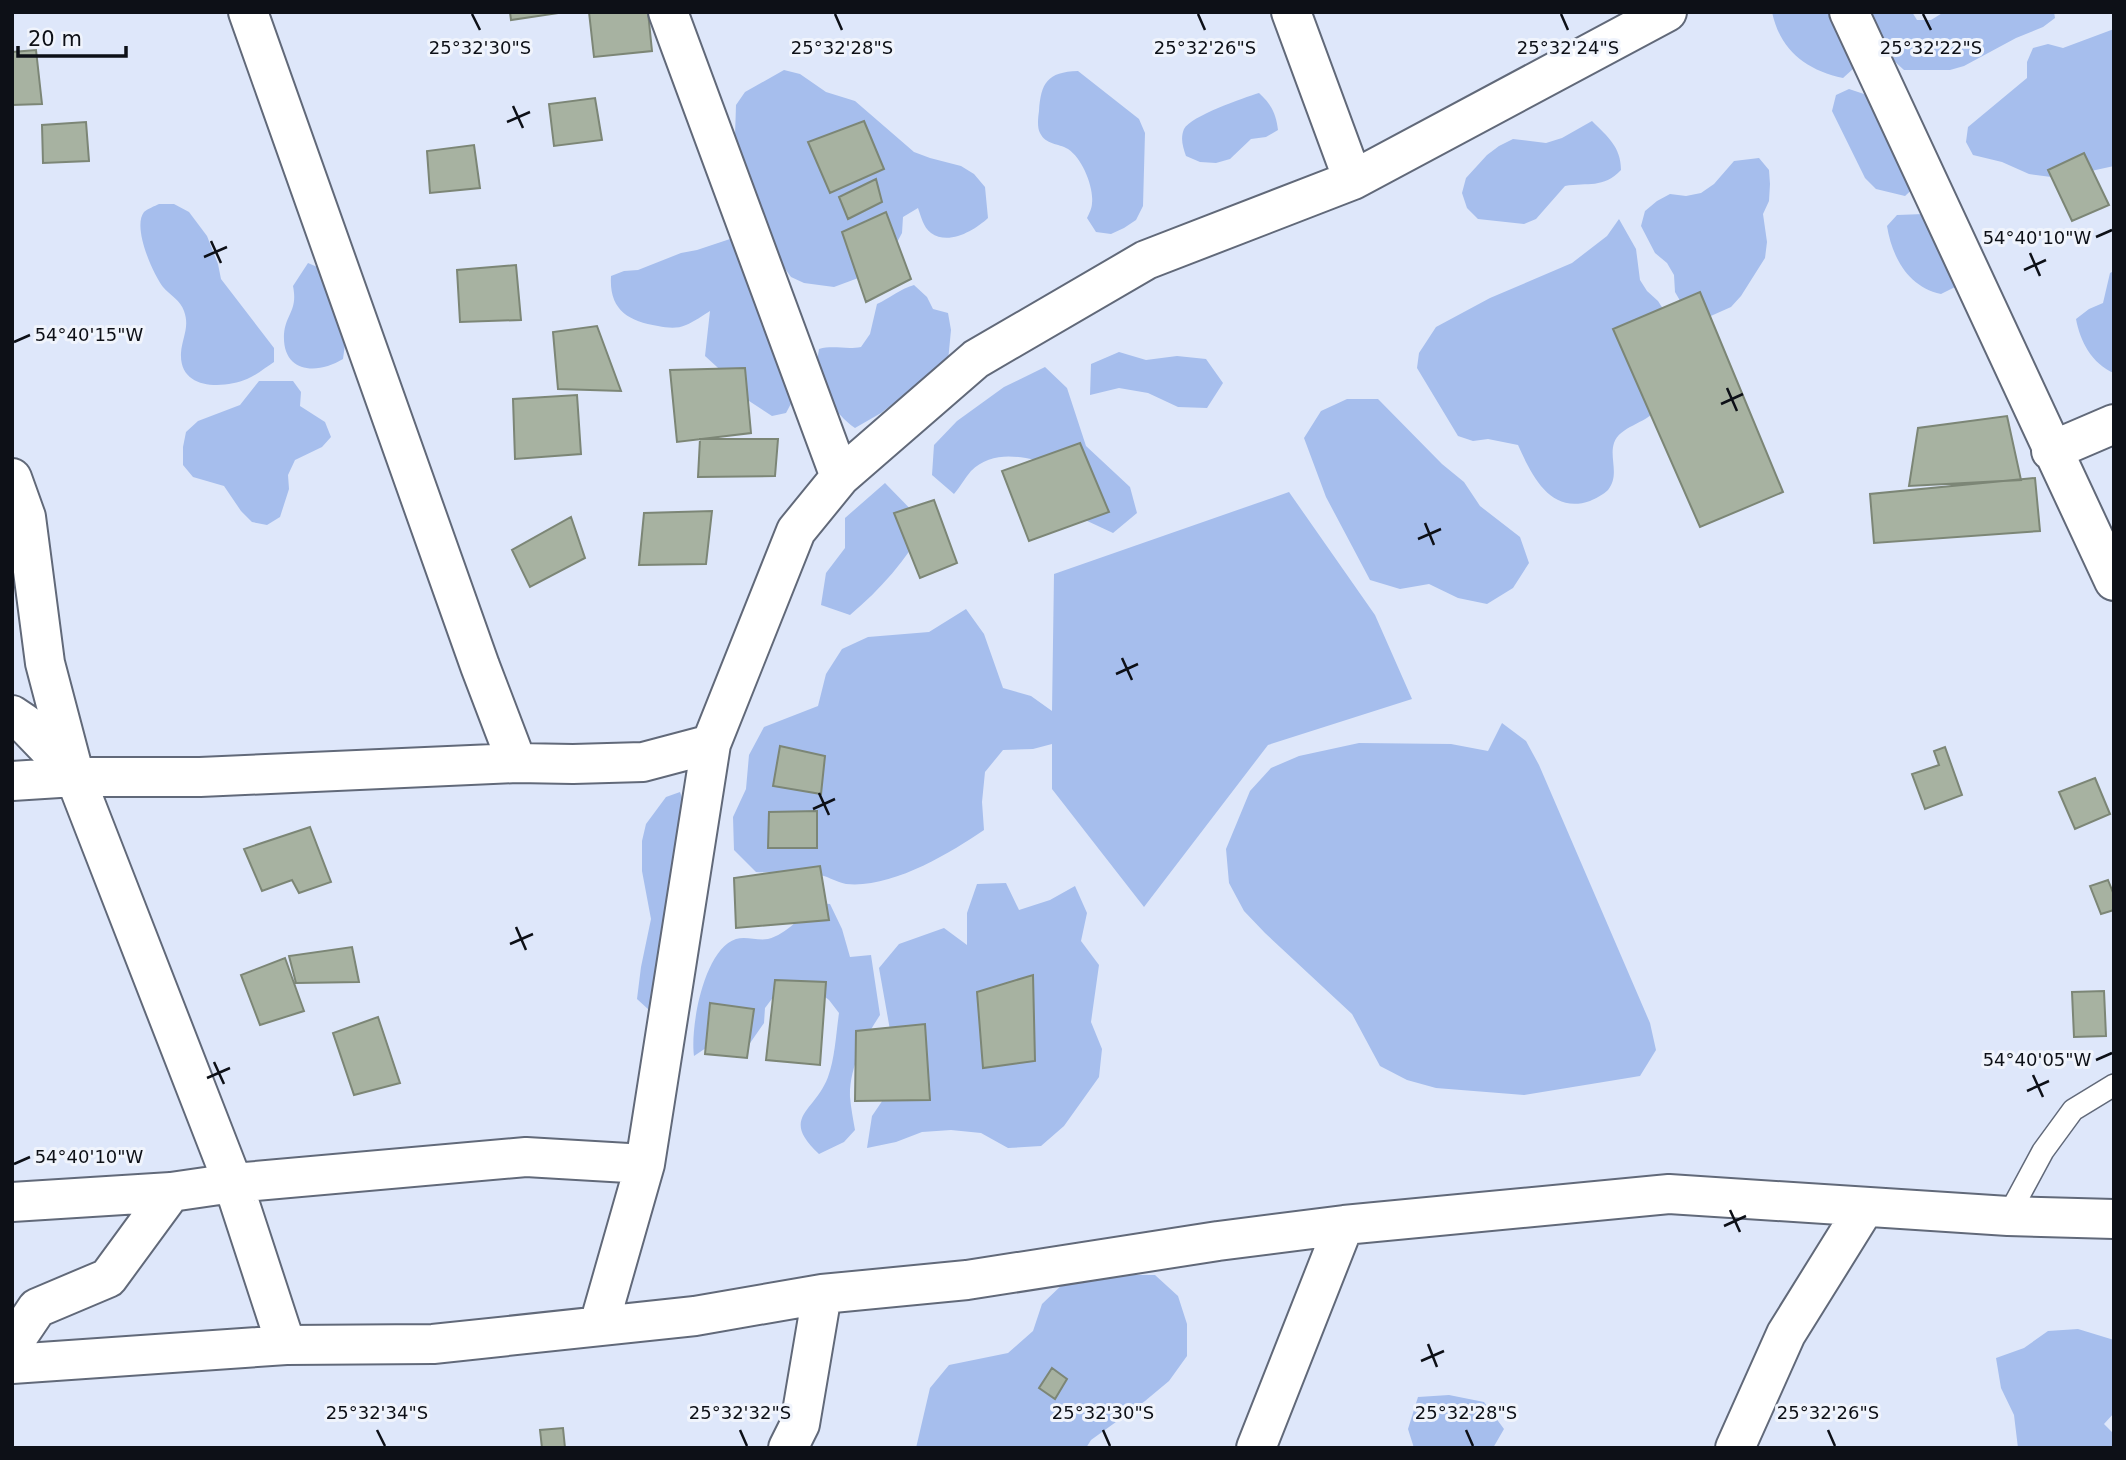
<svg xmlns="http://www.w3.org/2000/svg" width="2126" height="1460" viewBox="0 0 2126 1460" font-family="'DejaVu Sans',sans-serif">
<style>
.green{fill:#a6beed}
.building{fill:#a7b2a1;stroke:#7c8676;stroke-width:2}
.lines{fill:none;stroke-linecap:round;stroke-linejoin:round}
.lane-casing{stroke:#616979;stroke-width:24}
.street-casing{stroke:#616979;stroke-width:42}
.lane{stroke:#fff;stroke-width:21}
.street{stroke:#fff;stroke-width:38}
.ticks{fill:none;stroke:#0d1017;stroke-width:2.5}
.ticks-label{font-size:18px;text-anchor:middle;fill:#0d1017;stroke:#f0f4fc;stroke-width:6;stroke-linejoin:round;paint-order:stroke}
</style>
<rect width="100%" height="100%" fill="#dee7fa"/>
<path class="green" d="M1772 12H1834L1854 68 1843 78C1806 70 1780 50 1772 12Z
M1868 12H1912L1917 20H1931L1944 12H2054L2055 18 2043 27 2016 38 1964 66 1950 70H1904L1893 60Z
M2114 29V166L2059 178 2029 174 2002 162 1973 155 1966 142 1968 127 2027 78V62L2033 48 2048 44 2063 48Z
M784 70 800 74 826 92 855 101 914 152 930 158 961 166 974 174 985 187 988 218C975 230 949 246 931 233 923 227 921 216 918 208L903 217 902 233 895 246 861 277 834 287 804 283 791 277 773 252 755 208 751 177 735 136 736 105 745 92Z
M1078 71 1139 119 1145 133 1143 206 1136 220 1124 228 1111 234 1096 232 1087 218C1089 214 1092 208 1092 203 1094 187 1082 158 1068 149 1058 143 1046 145 1040 133 1037 127 1038 118 1039 111 1041 83 1047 72 1078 71Z
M1849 89 1876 98 1917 185 1905 196 1876 189 1865 178 1832 111 1836 95Z
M1259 93C1271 104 1276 113 1278 130L1266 137 1251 139 1230 159 1216 163 1200 162 1186 156C1183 147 1180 139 1184 129 1191 116 1243 98 1259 93Z
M1592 121C1608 137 1621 147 1621 170 1603 189 1588 182 1565 186L1536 219 1524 224 1478 219 1467 208 1462 193 1466 178 1487 155 1499 146 1513 139 1546 143 1562 138Z
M1759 158 1769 170 1770 184 1769 201 1763 214 1767 242 1765 258 1741 296 1731 307 1704 319 1690 318 1675 292 1674 275 1667 263 1655 253 1641 226 1645 211 1657 201 1670 194 1686 196 1701 193 1714 184 1734 161Z
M159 204H174L189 212 207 236 218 264 221 279 274 348V362C266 367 257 375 247 379 223 389 179 390 181 353 182 338 190 327 184 311 181 301 170 295 163 287 153 274 132 227 144 212 147 209 155 206 159 204Z
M1924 214 1962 274 1955 287 1941 294C1908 287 1892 257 1887 226L1897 215Z
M1619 219 1636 249 1640 280 1647 291 1658 301 1674 326C1671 342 1664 400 1656 410 1645 424 1620 426 1614 443 1609 458 1620 475 1608 490 1604 494 1595 499 1590 501 1550 515 1531 474 1518 445L1488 439 1473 441 1458 436 1417 368 1419 353 1436 327 1490 298 1572 263 1607 236Z
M739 236 794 398 786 413 772 416 746 399 728 377 705 356 710 311C703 315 694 322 686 325 677 329 668 328 658 326 628 321 609 310 611 276L624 271 638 270 681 253 697 250Z
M308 263 322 269 345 344 343 359C317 375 282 373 284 334 286 313 298 311 293 286Z
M2114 271V373C2092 364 2080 341 2076 319L2089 309 2103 303 2110 273Z
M914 285 927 297 933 309 948 313 951 330 948 361 881 413 855 428C831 412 813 377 819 349 834 345 846 350 861 347L870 334 877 304C890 298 900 289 914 285Z
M1119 352 1146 360 1177 356 1206 359 1223 383 1207 408 1178 407 1148 393 1119 388 1090 395 1091 364Z
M1045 367 1067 388 1086 446 1130 487 1137 513 1113 533 1083 519 1054 466C1028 457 994 448 971 471 965 478 960 487 954 494L932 475 934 445 957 421 1004 387Z
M259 381H293L301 392 300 406 325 422 331 437 322 447 295 460 288 475 289 489 280 517 267 525 252 522 241 511 224 486 193 477 183 465V447L186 432 198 421 240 405Z
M1347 399H1378L1442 464 1464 482 1480 506 1520 537 1529 563 1513 588 1487 604 1458 598 1429 584 1400 589 1370 580 1326 497 1304 438 1321 411Z
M885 483 926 525C906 560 881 589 850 615L821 605 826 573 845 548V518Z
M1289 492 1375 615 1412 699 1268 745 1144 907 1052 789V744L1033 749 1003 750 985 772 982 802 984 830C949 854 890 889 846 884 836 882 826 875 815 874 796 871 776 873 756 872L734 850 733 817 746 789 749 755 764 727 818 706 826 674 842 649 868 637 929 632 966 609 984 634 1003 688 1031 696 1052 711 1054 574Z
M1502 723 1526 741 1539 765 1650 1023 1656 1050 1640 1076 1524 1095 1436 1088 1407 1080 1380 1066 1352 1014 1265 933 1244 911 1229 883 1226 849 1250 791 1271 768 1299 756 1359 743 1451 744 1488 751Z
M680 792 692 826 660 1000 649 1010 637 999 641 967 651 919 642 871V841L646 824 666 797Z
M1006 883 1019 910 1050 900 1075 886 1087 913 1081 941 1099 965 1091 1022 1102 1049 1099 1077 1064 1126 1041 1146 1008 1148 981 1133 951 1130 922 1132 896 1142 867 1148 872 1116 889 1091 890 1030 879 968 899 944 944 928 967 945V913L977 884Z
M815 903 830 904 842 929 850 957 871 955 880 1015C865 1038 849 1068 850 1097 851 1108 853 1119 855 1130L844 1142 819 1154C779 1117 815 1112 828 1077 835 1058 836 1034 839 1013L829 1000 817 991 774 996 765 1008 764 1023 748 1046 706 1048 694 1056C690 1027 704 949 736 939 746 936 758 941 768 939 787 934 802 916 815 903Z
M1094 1275H1155L1178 1296 1187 1324V1356L1169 1381 1145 1401 1091 1440 1086 1448H916L930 1388 949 1365 1008 1353 1033 1331 1042 1304 1065 1282Z
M2078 1329 2114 1340V1413L2104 1424 2114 1434V1448H2018L2014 1415 2001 1388 1996 1358 2024 1348 2048 1331Z
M1449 1395 1484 1402 1504 1429 1493 1448H1414L1408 1429 1418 1397Z"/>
<path class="building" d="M510 12H559V13L511 20Z
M589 12H648L652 51 594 57Z
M36 50 42 104 12 105V52Z
M595 98 602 140 554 146 549 104Z
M864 121 884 169 830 193 808 142Z
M86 122 89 161 43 163 42 125Z
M474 145 480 188 430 193 427 151Z
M2084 153 2109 205 2072 221 2048 170Z
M876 179 882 202 848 219 839 197Z
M886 212 911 279 866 302 842 232Z
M516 265 521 320 460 322 457 270Z
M1700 292 1783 492 1700 527 1613 329Z
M597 326 621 391 558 389 553 332Z
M745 368 751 433 677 442 670 370Z
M577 395 581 454 515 459 513 399Z
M2007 416 2021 480 1909 486 1918 428Z
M700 439H778L775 476 698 477Z
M1080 443 1109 512 1029 541 1002 471Z
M2035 478 2040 531 1874 543 1870 494Z
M934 500 957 563 920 578 894 513Z
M712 511 706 564 639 565 644 513Z
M571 517 585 558 530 587 512 550Z
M780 746 825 756 821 794 773 786Z
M1945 747 1962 795 1925 809 1912 774 1939 765 1934 751Z
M2095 778 2110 814 2075 829 2059 792Z
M817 811V848H768L769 812Z
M310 827 331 882 299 893 292 880 262 891 244 849Z
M820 866 829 920 736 928 734 878Z
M2108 880 2114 895V910L2101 914 2090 886Z
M352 947 359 982 296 983 289 956Z
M285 958 304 1011 260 1025 241 975Z
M1033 975 1035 1061 983 1068 977 992Z
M775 980 826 982 820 1065 766 1060Z
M2104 991 2106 1036 2074 1037 2072 992Z
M710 1003 754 1009 747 1058 705 1054Z
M378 1017 400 1083 354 1095 333 1033Z
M925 1024 930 1100 855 1101 856 1031Z
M1052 1368 1067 1379 1055 1399 1039 1388Z
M563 1428 565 1448H542L540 1430Z"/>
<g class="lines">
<defs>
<path id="lane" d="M2008 1216 2043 1151 2073 1110 2114 1085"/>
<path id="street" d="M248 12 480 666 517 763
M668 12 840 477
M1291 12 1353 180
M1849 12 2114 581
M2051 451 2114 424
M12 478 26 517 45 663 75 777
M12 715 24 723 72 773
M12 781 75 777
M12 1202 171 1192 233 1183 526 1157 645 1164
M599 1325 645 1164 711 744
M12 1345 37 1308 108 1278 171 1192
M286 1345 233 1183 75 777H200L517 763 573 764 643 762 711 744 796 531 840 477 976 359 1146 260 1353 180 1667 12
M12 1364 286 1345 433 1344 695 1316 822 1294 967 1280 1218 1241 1344 1225 1669 1194 2008 1216 2114 1219
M788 1448 800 1424 822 1294
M1256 1448 1344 1225
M1735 1448 1786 1334 1865 1207"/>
</defs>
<use href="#lane" class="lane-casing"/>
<use href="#street" class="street-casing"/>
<use href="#lane" class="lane"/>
<use href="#street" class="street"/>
</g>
<path class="ticks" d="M472 14 480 30M835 14 842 30M1198 14 1205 30M1561 14 1568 30M1923 14 1931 30M513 106 523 128M507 122 530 112M2096 237 2112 230M211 241 221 263M2030 253 2040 276M204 257 227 247M2024 270 2046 260M14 342 30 335M1727 388 1737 411M1721 404 1743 394M1425 523 1434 545M1418 539 1441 529M1122 658 1132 680M1116 674 1138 664M819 793 829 815M813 809 835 799M516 927 526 950M510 944 533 934M2096 1060 2112 1053M214 1062 224 1084M2033 1075 2043 1097M207 1078 230 1068M2027 1091 2049 1081M14 1164 30 1157M1730 1210 1740 1232M1724 1226 1746 1216M1428 1344 1437 1367M1421 1361 1444 1351M377 1430 385 1446M740 1430 747 1446M1103 1430 1110 1446M1466 1430 1473 1446M1828 1430 1835 1446"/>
<g class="ticks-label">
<text x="480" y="54">25°32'30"S</text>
<text x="842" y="54">25°32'28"S</text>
<text x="1205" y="54">25°32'26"S</text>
<text x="1568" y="54">25°32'24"S</text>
<text x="1931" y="54">25°32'22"S</text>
<text x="2037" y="244">54°40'10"W</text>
<text x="89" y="341">54°40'15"W</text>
<text x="2037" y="1066">54°40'05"W</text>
<text x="89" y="1163">54°40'10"W</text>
<text x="377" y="1419">25°32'34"S</text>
<text x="740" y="1419">25°32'32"S</text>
<text x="1103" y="1419">25°32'30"S</text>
<text x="1466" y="1419">25°32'28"S</text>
<text x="1828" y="1419">25°32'26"S</text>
</g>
<rect width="2126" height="1460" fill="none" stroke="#0d1017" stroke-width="28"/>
<path d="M18 46v10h108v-10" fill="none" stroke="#0d1017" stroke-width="3.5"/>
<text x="28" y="46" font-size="21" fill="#0d1017" stroke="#f0f4fc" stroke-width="5" paint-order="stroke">20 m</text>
</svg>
